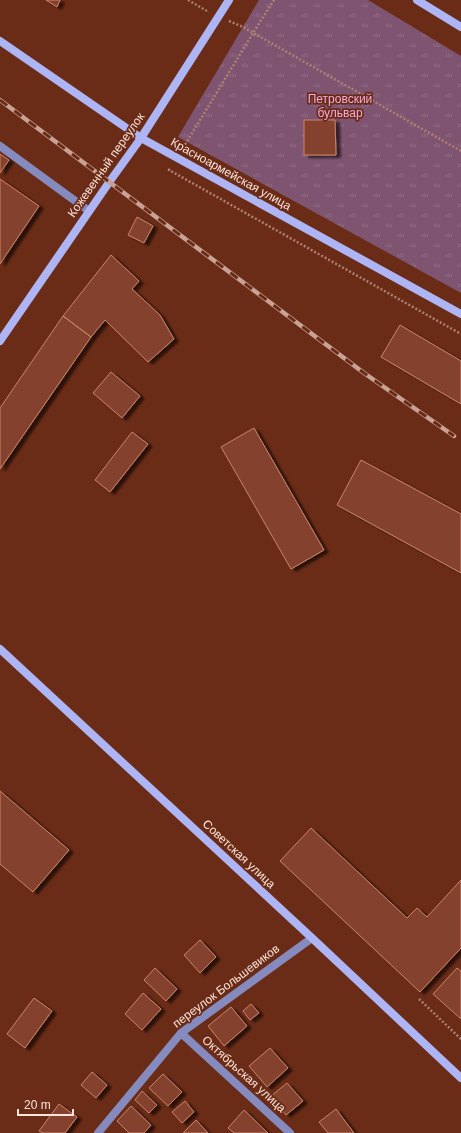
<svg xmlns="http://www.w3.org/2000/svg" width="461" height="1133" viewBox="0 0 461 1133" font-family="Arial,sans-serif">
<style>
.park{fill:url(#park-tufts)}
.building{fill:#84432d;stroke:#cb836b;filter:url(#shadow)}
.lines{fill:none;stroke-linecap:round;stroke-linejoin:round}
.path{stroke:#ae8172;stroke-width:2.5;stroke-dasharray:2 2;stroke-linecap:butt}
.lane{stroke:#858bbe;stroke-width:8}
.street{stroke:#858bbe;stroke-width:8}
.secondary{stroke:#aeb5f5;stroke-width:8}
.rail-casing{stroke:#c8a295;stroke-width:4.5}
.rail{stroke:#6b2c17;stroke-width:3;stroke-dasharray:9;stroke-linecap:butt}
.labels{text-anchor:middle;stroke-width:3.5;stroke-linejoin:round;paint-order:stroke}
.park-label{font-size:12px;fill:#f5a9dd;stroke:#6b2c17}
.street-label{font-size:12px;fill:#fce4dc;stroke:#6b2c17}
</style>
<defs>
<pattern id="park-tufts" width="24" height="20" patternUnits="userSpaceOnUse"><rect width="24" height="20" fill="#7e5470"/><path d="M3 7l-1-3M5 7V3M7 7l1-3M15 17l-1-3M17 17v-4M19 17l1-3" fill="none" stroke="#916c84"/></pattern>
<filter id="shadow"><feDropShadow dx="4.5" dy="2.5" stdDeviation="1" flood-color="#0009"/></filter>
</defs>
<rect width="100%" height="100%" fill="#6b2c17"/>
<path class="park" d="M259 0H368L461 56V293L178 137Z"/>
<path class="building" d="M46 0H60L57 7Z
M304 120H335L336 155H304Z
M0 154 9 160 0 173Z
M0 179 39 206 0 264Z
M137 217 153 226 144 243 128 235Z
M111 255 139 281 132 289 160 315 174 339 148 362 105 320 91 337 63 316Z
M63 316 91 337 0 469V408Z
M400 325 461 361V404L381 357Z
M111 372 140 396 122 418 93 393Z
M254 428 324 550 291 569 221 447Z
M132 432 148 444 110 492 95 480Z
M361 460 461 514V573L337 505Z
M0 791 69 850 33 892 0 864Z
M311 828 407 918 417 908 427 917 461 880V948L420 992 280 861Z
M200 940 216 957 200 973 184 955Z
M155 968 177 989 166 1001 144 980Z
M457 968 461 971V1019L433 994Z
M143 993 161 1009 142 1030 125 1014Z
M34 998 52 1011 25 1048 7 1034Z
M251 1004 259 1013 250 1020 243 1011Z
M231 1007 247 1026 224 1046 208 1026Z
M270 1048 288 1068 267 1087 249 1066Z
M92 1072 107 1085 96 1098 81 1085Z
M163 1074 182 1092 168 1106 149 1088Z
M287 1083 303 1101 286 1115 270 1097Z
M142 1091 157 1105 149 1113 135 1100Z
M185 1101 194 1112 182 1123 172 1112Z
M59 1104 77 1117 65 1133H43L39 1131Z
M131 1106 151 1125 144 1133H129L117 1121Z
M336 1109 354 1133H328L319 1122Z
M244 1110 268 1133H234L228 1128Z
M196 1120 208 1133H183Z"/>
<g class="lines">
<path class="path" d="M188 0 207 11
M229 21 243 27 461 151
M183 148 253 33 274 0
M170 169 169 170 461 334
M419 999 461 1039"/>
<path class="lane" d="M0 146 89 211"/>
<path class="street" d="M181 1033 290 1133
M98 1133 181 1033 312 938"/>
<path class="secondary" d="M417 0 461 27
M0 41 141 138 461 314
M0 341 110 181 141 138 229 0
M0 649 312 938 461 1078"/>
<defs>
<path id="rail" d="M0 100 364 373 454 436"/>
</defs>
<use href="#rail" class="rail-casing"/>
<use href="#rail" class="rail"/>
</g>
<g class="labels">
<g class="park-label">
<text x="340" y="103">Петровский<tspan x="340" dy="14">бульвар</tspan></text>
</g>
<g class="street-label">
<text transform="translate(106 165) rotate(-55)" y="4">Кожевенный переулок</text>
<text transform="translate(231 174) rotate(29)" y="4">Красноармейская улица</text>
<text transform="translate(239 854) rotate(43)" y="4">Советская улица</text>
<text transform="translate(226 986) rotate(-37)" y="4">переулок Большевиков</text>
<text transform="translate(244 1074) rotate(42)" y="4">Октябрьская улица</text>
</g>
</g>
<path d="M18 1109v6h55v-6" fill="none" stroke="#fce4dc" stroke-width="2"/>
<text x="24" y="1109" font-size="12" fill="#fce4dc" stroke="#6b2c17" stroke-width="3" paint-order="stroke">20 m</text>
</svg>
